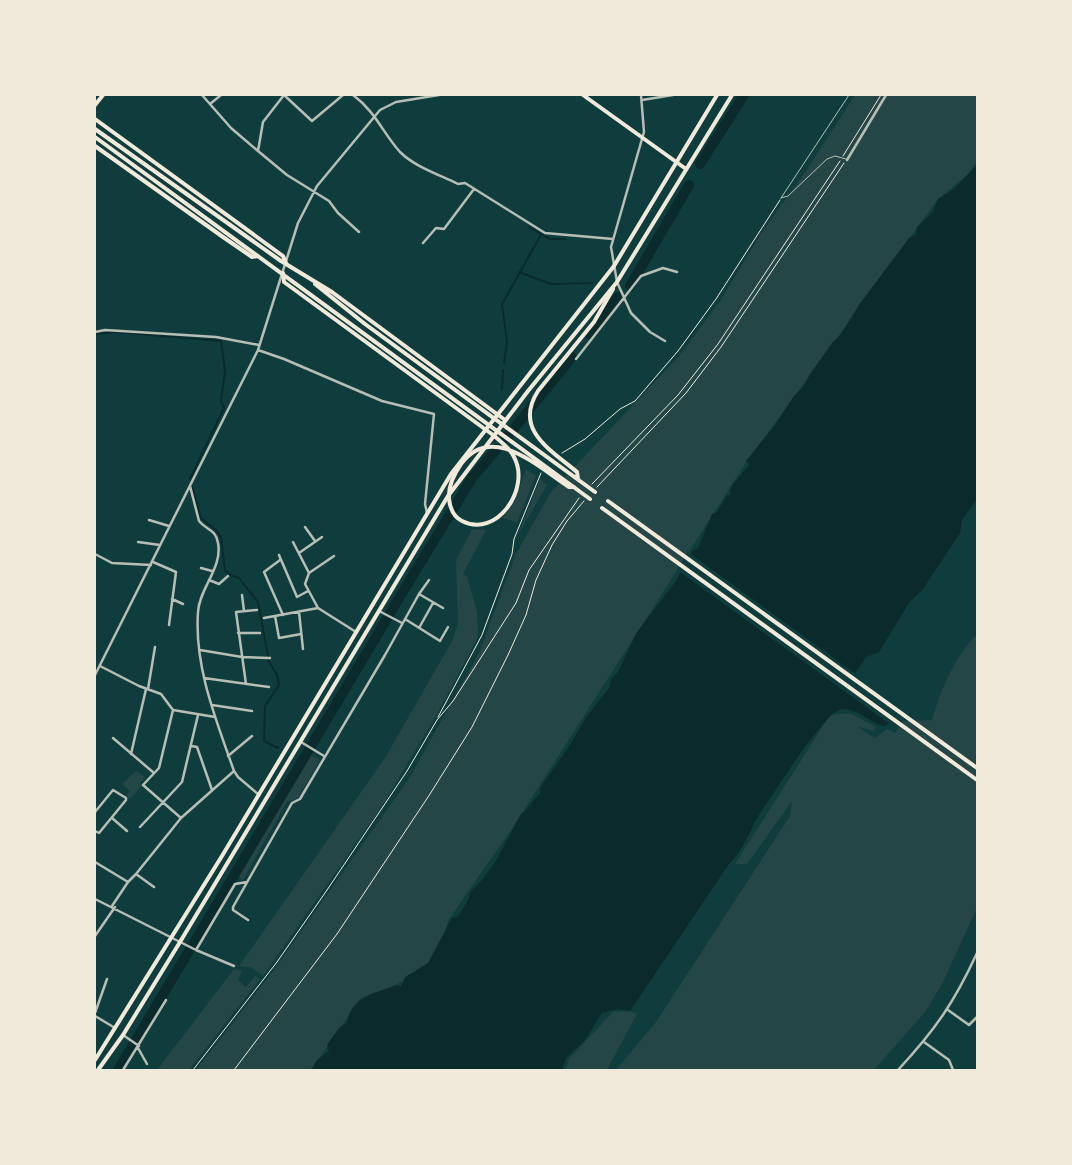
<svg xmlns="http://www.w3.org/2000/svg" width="1072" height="1165" viewBox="0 0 1072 1165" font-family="Roboto,sans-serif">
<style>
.green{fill:#244646}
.water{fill:#0a2a2b}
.pier{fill:#0f3d3e}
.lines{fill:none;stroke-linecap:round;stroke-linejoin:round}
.stream{stroke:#0a2a2b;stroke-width:2}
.river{stroke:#0a2a2b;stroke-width:10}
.path{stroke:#f1e9da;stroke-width:1}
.service{stroke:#b8beb3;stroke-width:1}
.minor{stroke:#b8beb3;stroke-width:2.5}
.primary{stroke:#f1e9da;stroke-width:4}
.trunk{stroke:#f1e9da;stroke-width:4}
</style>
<rect width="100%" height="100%" fill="#0f3d3e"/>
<path class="green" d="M855 95H977V161L968 174 938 199 745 464 513 827 449 919 441 943 425 969 392 987 361 998 311 1070H196L271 974 410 777 479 653 516 554 551 492 680 355 720 301 764 229 806 171Z
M526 469 536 476 517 522 503 518 515 501Z
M540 479 547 485 518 535Z
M472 529 486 530 463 574 467 577 477 611 478 634 475 643 435 718 382 806 263 976 250 967 239 966 385 758 452 641 458 624 456 560Z
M977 634V908L943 982 926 1011 874 1070H616L656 1022 790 816 792 801 747 864H735L830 715 850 713 876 727 874 731 856 726 875 738 887 729 895 733 903 721 932 720C941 689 954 658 977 634Z
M311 755 320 760 297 799 287 802 243 880 238 877Z
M136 771 145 777 140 783 142 785 130 799 126 796 130 791 122 784Z
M234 969 242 971 238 980 246 987 255 976 260 979 189 1070H157Z
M630 1011 637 1014 607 1070H566L569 1059 613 1012Z"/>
<path class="water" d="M977 165V499L962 520 960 533 923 589 909 603 879 652 866 657 850 681 898 718 885 726C870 724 858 708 842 709 826 709 773 795 761 812 749 830 744 850 729 864L630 1011 618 1009 602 1013 585 1040 566 1058 562 1070H311L317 1060 329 1051 327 1045 339 1028 347 1023C351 996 376 993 397 985L401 987 405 977 428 963 452 918 458 916 467 902 471 891 483 879 497 859 521 814C530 809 531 800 540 794V788L570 745 587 716 610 687 611 679 618 672 637 632 676 581 692 551 698 548 712 514 717 512 727 495 730 496 731 487 749 465 746 461 775 425 794 396 804 386 810 374 833 342 840 336 859 305 909 238 916 235 917 227 933 212 938 199 953 190Z"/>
<path class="pier" d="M688 552 857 675 854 681 900 717 899 720 891 725 677 570Z"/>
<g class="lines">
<path class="stream" d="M529 227 550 239H565
M519 272 551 284 592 283
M95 334 115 332 221 341 225 371 221 401 224 408 190 479
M504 363 507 342 502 304 541 235
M502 389 503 370
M192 486 201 518 216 530 221 537 225 570 230 575 239 578 258 602 268 656
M268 660 277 675 279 685 265 706 264 741 278 748
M311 738 314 742
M299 759 303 762"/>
<path class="river" d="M700 164 744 95
M630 286 689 185
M590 334 618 297
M506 438 572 357
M118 1070 407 585 472 478 497 449"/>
<path class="path" d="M843 156 881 95
M562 453 585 439 620 409 635 401 678 351 716 299 780 200
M592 484 678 395 718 344 840 161
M597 487 686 393 721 347 844 163
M438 717 482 635 512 554 514 539 541 473
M193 1070 277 962 325 893 407 771 437 720 453 701 516 603 529 570 579 498
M234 1070 337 934 430 794 472 727 508 655 526 615 536 580 552 545 567 521 584 501"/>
<path class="service" d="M781 198 849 95
M781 198 788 196 827 159 835 156 846 159"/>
<path class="minor" d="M202 95 231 128 258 151 287 175 329 201 338 213 359 232
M284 95 312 121 343 95
M353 95C375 111 383 133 400 152 415 167 440 175 458 184L465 183 545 233 613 239
M641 95 644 132 611 247 617 282 631 313 650 332 665 341
M642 100 673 95
M210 104 221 95
M258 151 263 122 284 95
M847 160 886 95
M423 243 436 228 444 229 474 189
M95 332 105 330 216 337 259 345
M258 350 284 359 382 401 434 414 425 504 427 513
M576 359 641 276 663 268 677 272
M190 486 199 521C206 530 216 529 218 543 223 567 199 589 198 612 194 666 216 720 234 771L238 777 259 795
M149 520 169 526
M305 527 315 541
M138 542 160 545
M293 542 309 573
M299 553 322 537
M95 554 112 563 151 565
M279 555 297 597 308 591
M334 556 309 573 305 584 318 608 356 632
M280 560 264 572 283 615
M153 562 176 572 169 625
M201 568 212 571
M209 580 219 584 228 576
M419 594 443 608
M242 595 244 611
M172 599 183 604
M379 611 402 623
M299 612 303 649
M275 616 279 638 301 634
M264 618 318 608
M405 619 440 641 448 627
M419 628 433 603
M238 633H260
M200 650 242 657 270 658
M100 666 139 686 161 694 173 710
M95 675 258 350 298 223 317 186 380 110 396 102 439 95
M204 678 269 687
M246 684 236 612 257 610
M148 689 155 647
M212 705 252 711
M113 738 154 773
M301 742 324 756
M191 746 197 747 212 790
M131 754 146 689
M228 756 252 736
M95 812 113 790 126 798V800L99 833 95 831
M112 818 127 831
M181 818 143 785 159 768 173 710 215 717
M140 827 182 782 198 715
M95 862 128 882
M136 874 154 887
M95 899 196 950 234 966
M112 906 128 882 136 874 181 818 234 771
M248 920 233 910V907L292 803 300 799 385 655 419 594 429 580
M95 936 115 907
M196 950 235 884 247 882
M948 1010 969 1025 977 1017
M95 1013 107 979
M95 1016 115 1028
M123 1035 139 1046
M924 1042 949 1060 953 1070
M138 1048 147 1064
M123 1070 166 1000
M898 1070C935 1030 954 1003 977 953"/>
<path class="primary" d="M583 95 686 169
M95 105 103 95
M95 119 283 256 286 263
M95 129 281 261 332 292 505 420
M95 137 590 499
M95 146 223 237 252 257 258 256
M283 273 284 282 493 435C500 441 510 448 514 457 531 488 497 539 462 521 454 517 450 508 449 499 448 487 454 474 461 464 492 422 538 467 569 487H574
M315 284 365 324 595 492
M578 479 577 472C551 450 513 430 538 391L594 322 613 289
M608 501 977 768
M602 508 977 780"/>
<path class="trunk" d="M95 1060 222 856 451 474 614 266 717 95
M98 1070 123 1035 180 942 448 496 528 391 617 282 732 95"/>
</g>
<rect width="1072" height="1165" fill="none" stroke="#f1e9da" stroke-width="192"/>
</svg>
